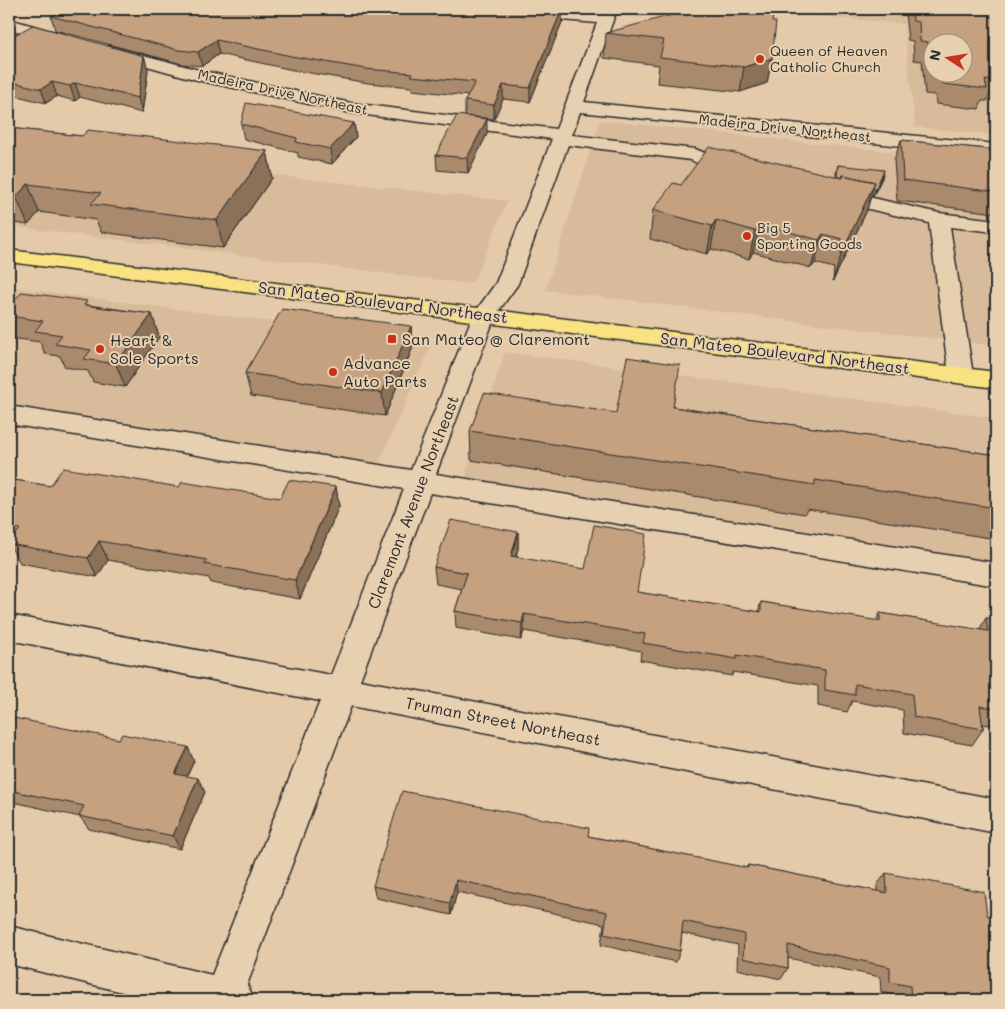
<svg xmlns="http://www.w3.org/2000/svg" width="1005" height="1009" viewBox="0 0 1005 1009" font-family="Mali,sans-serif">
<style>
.built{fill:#d7bb9a;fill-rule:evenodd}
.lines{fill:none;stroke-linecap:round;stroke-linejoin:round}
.minor-casing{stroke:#2b2b2b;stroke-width:3}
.major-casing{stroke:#2b2b2b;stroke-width:3}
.minor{fill:#e7d0b0;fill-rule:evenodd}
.major{fill:#f8e281;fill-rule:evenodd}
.wall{fill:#a98a6d;stroke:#2b2b2b}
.shaded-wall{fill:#8a7159;stroke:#2b2b2b}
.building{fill:#c5a17f;stroke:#2b2b2b;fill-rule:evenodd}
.poi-dot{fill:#c8321e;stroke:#e7d0b0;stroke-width:2}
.labels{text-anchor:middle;stroke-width:4;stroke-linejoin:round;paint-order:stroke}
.far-poi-label{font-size:14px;fill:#2b2b2b;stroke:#e7d0b0;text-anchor:start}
.far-street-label{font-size:14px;fill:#2b2b2b;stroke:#e7d0b0}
.street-label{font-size:16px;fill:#2b2b2b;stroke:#e7d0b0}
.poi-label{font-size:16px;fill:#2b2b2b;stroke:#e7d0b0;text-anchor:start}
</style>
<rect width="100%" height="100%" fill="#e4caa9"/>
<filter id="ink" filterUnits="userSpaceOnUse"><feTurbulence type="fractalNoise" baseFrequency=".02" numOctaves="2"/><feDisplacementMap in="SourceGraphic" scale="10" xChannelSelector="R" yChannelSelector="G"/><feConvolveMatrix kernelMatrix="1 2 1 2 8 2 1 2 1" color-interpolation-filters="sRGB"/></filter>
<g filter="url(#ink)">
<path class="built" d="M741 9H996V135L915 127 904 24ZM932 42H962V72H932Z
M600 120 996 163V346L546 290Z
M9 146 507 201 476 276 471 282 464 283 9 226Z
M9 287 432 343 378 465 9 408Z
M505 352 996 418V570L462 487Z"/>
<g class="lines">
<defs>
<path id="minor" d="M482 9H541L600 14 603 9H617L584 102 996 144V156L580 112 572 135 695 149 742 168 745 172 742 176 735 178 717 173 691 160 568 145 518 284 495 316 436 474 996 563V586L430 493 360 680 996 799V833L351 706 247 985 255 1000H155L9 964V926L212 975 320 701 9 640V615L331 675 404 489 9 424V406L411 470 473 315 496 283 552 139 351 113 201 81 104 54 102 51 104 48 110 46 203 71 351 103 556 129 597 23 490 14 485 12Z
M9 19 69 36 71 39 69 42 63 44 9 29Z
M833 189 939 213 996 220V232L950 227 973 375 970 381 961 383 952 381 949 375 929 223 826 199 823 195 826 191Z"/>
<path id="major" d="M9 250 996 372V388L9 262Z"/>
</defs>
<use href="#minor" class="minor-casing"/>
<use href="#major" class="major-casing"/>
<use href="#minor" class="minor"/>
<use href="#major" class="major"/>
</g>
<path class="wall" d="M66 9H567H562V22L530 102 503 99 494 119 465 116V101L468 96 412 90V87L368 83 293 70 219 54 202 66 182 64 55 30 51 16Z
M907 9H996V94H990L987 101H982L979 109 936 104 935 95 925 94 922 61 914 60 913 41 908 40 905 13Z
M772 22V58L767 83 740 92 657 83 659 65 604 58 606 33Z
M9 38 144 56 148 70 142 113 80 97 75 101 57 96 46 103 9 94Z
M354 123 356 137 332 164 298 157V153L244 139 241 124Z
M9 128 82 136 267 151 272 178 223 248 101 232 96 220 39 212 28 225 9 222Z
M487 134 468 173 437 170 436 155Z
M901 140 996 150V213L897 201 894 160Z
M838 165 882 178 873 196 871 195 867 210 833 281 834 268 815 263 811 268 753 252 749 259 711 249 707 254 650 239 653 210 681 185 836 177V172Z
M88 305 152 314 159 337 125 387 93 382 88 371 65 367 60 356 45 354 40 342 11 338 9 333V306Z
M411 326 412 349 385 416 251 396 245 373Z
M673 407 996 455V539L807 509 805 514 471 460 470 431 616 413Z
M9 479 50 486 179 487 280 498 336 487 339 506 300 599 211 583 209 578 108 560 97 577 20 563 9 544Z
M518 532V549L516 556 637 592 758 612 761 602 876 621 880 613 979 630 986 618 996 620V726L983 724V729L972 745 904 733 903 710 852 701 847 712 818 706V686L733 672 732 676 640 660 641 651 524 631 521 640 456 628 455 611 462 589 436 584 434 567Z
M9 717 194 761 187 776 205 792 180 849 89 829 80 817 9 801Z
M588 836 746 868 748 865 877 891V885L886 873 996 1000H900V997L881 992 880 977 788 958V968L781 979 737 969 738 945 682 933 680 951 676 962 601 945 604 924 457 892 451 915 376 898 373 886Z"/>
<path class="shaded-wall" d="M562 9V22L530 102V88Z
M216 40 219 54 202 66 198 52Z
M144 56 148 70 142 113 138 98Z
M772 58 767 83 740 92 744 67Z
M52 82 57 96 46 103 41 89Z
M75 83 80 97 75 101 70 86Z
M503 85V99L494 119V105Z
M487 119V134L468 173 467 158Z
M354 123 356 137 332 164 330 149Z
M267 151 272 178 223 248 217 220Z
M884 170 882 178 873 196 876 188Z
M875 182 867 210 833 281 842 252Z
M28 184 39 212 28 225 16 197Z
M716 220 711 249 707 254 712 226Z
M760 224 753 252 749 259 755 231Z
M823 234 815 263 811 268 819 240Z
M152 314 159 337 125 387 116 364Z
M411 326 412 349 385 416 382 393Z
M336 487 339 506 300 599 295 580Z
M518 532V549L511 573V556Z
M99 541 108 560 97 577 88 558Z
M524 614V631L521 640 522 623Z
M188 747 194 761 182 787 175 774Z
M198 778 205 792 180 849 173 836Z
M456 880 457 892 451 915 450 903Z"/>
<path class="building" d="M66 9H562L530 88 503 85 494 105 465 101 475 82 411 76 413 73 366 69 291 56 216 40 198 52 179 50 51 16Z
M693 9H774L772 22H776L772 58 744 67 660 57 664 40 606 33Z
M912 9H996V74H993L995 81 985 80 987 89 943 84 942 76 931 75 928 42 920 41 919 22 913 21ZM932 42H962V72H932Z
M33 25 144 56 138 98 75 83 70 86 52 82 41 89 9 81V38Z
M246 103 354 123 330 149 296 142 297 138 241 124Z
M457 115 487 119 467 158 436 155Z
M9 128 82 136 88 130 267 151 217 220 91 204 101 193 28 184 16 197 9 196Z
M901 140 996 150V192L903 180Z
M709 147 843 178V175L875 182 842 252V239L823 234 819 240 760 224 755 231 716 220 712 226 653 210 673 183 681 185Z
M838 165 884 170 876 188H873L875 182 843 175 842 178 837 177Z
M22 292 87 301 84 305 152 314 116 364 84 359 91 350 55 344 62 335 35 331 43 321 9 316V306Z
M282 309 411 326 382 393 245 373Z
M627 357 680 365 673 407 996 455V508L815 480V485L470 431 484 393 616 413Z
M63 468 179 487 182 482 280 498 289 480 336 487 295 580 204 564 207 560 99 541 88 558 9 544 20 529 9 527V479L50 486Z
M451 520 518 532 511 556 585 569 594 525 646 534 637 592 761 612V602L880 621V613L988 631 986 618 996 620V708L980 706 983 729 914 717 912 694 855 684V695L825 690V670L737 655V659L643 643 645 634 524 614 522 623 455 611 467 573 434 567Z
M9 717 119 739 122 734 188 747 175 774 198 778 173 836 79 816 84 806 9 790Z
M402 791 589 828 588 836 748 868V865L887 893 886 873 984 892 987 915 996 917V1000H911L910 986 890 982V967L788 945V968L743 958 744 934 683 921 680 951 604 934 607 912 456 880 450 903 373 886Z"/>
</g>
<g class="poi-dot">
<circle cx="760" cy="59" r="5"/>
<circle cx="747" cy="236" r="5"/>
<rect x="387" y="334" width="10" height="10" rx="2.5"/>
<circle cx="100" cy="349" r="5"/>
<circle cx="333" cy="372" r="5"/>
</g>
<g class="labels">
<g class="far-poi-label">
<text x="770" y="56">Queen of Heaven<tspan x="770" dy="16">Catholic Church</tspan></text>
<text x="757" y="233">Big 5<tspan x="757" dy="16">Sporting Goods</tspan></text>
</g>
<g class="far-street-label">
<text transform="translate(283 92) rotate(12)" y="5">Madeira Drive Northeast</text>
<text transform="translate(785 128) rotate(6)" y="5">Madeira Drive Northeast</text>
</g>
<g class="street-label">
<text transform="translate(383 302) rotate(7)" y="6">San Mateo Boulevard Northeast</text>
<text transform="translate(785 353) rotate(7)" y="6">San Mateo Boulevard Northeast</text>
<text transform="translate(413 502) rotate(-69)" y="6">Claremont Avenue Northeast</text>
<text transform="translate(503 721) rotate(11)" y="6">Truman Street Northeast</text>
</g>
<g class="poi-label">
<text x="402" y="345">San Mateo @ Claremont</text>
<text x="110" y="346">Heart &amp;<tspan x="110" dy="18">Sole Sports</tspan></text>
<text x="343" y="369">Advance<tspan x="343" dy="18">Auto Parts</tspan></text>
</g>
</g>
<rect width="1005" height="1009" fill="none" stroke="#e7d0b0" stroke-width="30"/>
<rect x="15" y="15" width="975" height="979" fill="none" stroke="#2b2b2b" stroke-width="2" filter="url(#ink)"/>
<g transform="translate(948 58) rotate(282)"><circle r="24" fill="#e7d0b0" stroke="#9c8e7b"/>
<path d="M0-4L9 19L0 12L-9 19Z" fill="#c8321e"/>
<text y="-8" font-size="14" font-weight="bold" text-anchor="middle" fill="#2b2b2b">N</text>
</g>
</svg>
